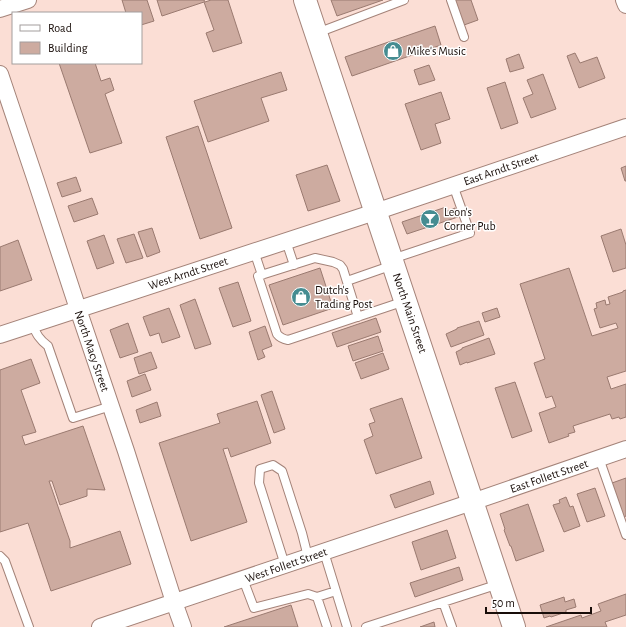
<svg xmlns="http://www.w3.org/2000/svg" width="626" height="627" viewBox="0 0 626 627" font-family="'Alegreya Sans',sans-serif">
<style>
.building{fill:#cdaba0;stroke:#9a7a70}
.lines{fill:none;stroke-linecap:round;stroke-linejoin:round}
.service-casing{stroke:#a48379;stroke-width:10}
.minor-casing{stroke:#a48379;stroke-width:18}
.primary-casing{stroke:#a48379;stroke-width:24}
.service{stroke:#fff;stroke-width:8}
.minor{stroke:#fff;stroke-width:16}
.primary{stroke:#fff;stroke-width:22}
.labels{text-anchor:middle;stroke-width:3;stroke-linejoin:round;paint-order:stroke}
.poi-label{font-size:12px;fill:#180d09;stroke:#fff;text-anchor:start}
.street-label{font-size:12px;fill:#180d09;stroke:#fff}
</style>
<rect width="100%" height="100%" fill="#fbded5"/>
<path class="building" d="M122 0H147L154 21 141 25V13H126Z
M157 0H204L205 2 211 0H228L242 43 213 52 206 33 214 30 204 2 162 16Z
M331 0H383L337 16Z
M455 0H471L478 20 464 25Z
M435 26 441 45 352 76 345 57Z
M575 53 580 63 597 57 605 78 579 88 567 56Z
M519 54 524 68 510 72 506 59Z
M59 63H95L101 81 110 78 114 90 105 94 122 143 90 153Z
M429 65 435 80 419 85 414 70Z
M281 72 287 90 261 98 269 121 208 142 194 101Z
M543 74 556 109 531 118 523 98 533 94 527 80Z
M505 82 518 123 501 129 487 88Z
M441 92 450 119 435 124 441 143 421 150 405 104Z
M198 126 232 228 200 239 166 137Z
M327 165 340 201 308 211 296 175Z
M626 166V181H625L621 168Z
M76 177 81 191 62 197 57 183Z
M92 198 98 214 74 222 68 206Z
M446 207 447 211 455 208 458 217 407 234 402 222Z
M152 228 160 252 147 257 138 232Z
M621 229 626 245V268L613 272 601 236Z
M134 234 143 258 126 263 117 239Z
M104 235 114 263 97 269 87 241Z
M18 240 32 280 0 291V247Z
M320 268 333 308 283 325 269 285Z
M569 268 592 336 618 328 616 323 600 328 594 309 597 308 596 303 605 300 606 305 610 304 608 297 623 292V291L626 290V371L607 377 611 389 626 384V417L620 419 619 417 612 419 610 414 573 426 575 432 568 434 569 436 549 443 539 413 556 407 552 396 546 398 534 363 545 359 520 284Z
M238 282 251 321 233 327 219 288Z
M195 299 211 344 195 349 180 305Z
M169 308 180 337 162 343 159 333 150 336 143 317Z
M497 308 500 317 485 322 482 313Z
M376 318 381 332 337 347 332 333Z
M479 321 484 335 451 347 446 334 457 329V328Z
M128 323 138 352 120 358 110 330Z
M265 326 272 346 262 350 265 357 258 360 249 332Z
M378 336 383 351 353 361 348 346Z
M489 338 495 354 467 363V362L460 365 456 352 462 349V348Z
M151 352 157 368 139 374 134 358Z
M383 353 389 369 361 379 355 363Z
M31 359 40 383 21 390 36 432 22 436 25 445 83 426 105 490 87 489V496L60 505 52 481H49L70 541V548L120 531 131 564 51 591 28 523 0 532V370Z
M145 374 151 390 132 397 127 381Z
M515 382 532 431 512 438 495 388Z
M272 391 285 429 274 433 261 395Z
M402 398 422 458 376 474 364 440 373 436 369 424 375 422 370 409Z
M257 401 271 443 231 457 228 448 223 449 247 522 191 541 159 443 220 423 217 414Z
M157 402 161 416 140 423 136 410Z
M626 478V516L624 517 612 483Z
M430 481 434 494 395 508 390 495Z
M595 488 605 516 587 522 577 494Z
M566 497 570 507 573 506 580 526 564 532 553 505 560 503 559 500Z
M528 504 544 551 516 561 511 546H510L504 530 505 529 500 514Z
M447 530 456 558 421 570 412 542Z
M459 567 463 580 415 597 410 583Z
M626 594V615L605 622 607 627H546L581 615 582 618 601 611 598 604Z
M564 597 565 602 574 599 576 607 566 610V612L551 617 550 616 544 618 540 605Z
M291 605 298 627H224Z
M434 622 435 627H420Z"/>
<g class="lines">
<defs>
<path id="service" d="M451 0 464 37
M317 33 404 0
M286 241 294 265
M254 251 262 275
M392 259 470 233 453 185
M347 281 393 265
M358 317 343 269 340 265 333 262 315 258 258 276 277 334C280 338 283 339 288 340L405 301
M32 324C37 335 39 339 48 346L73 418 111 406
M599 458 626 535
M324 552 347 627
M0 556 5 561 29 627
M285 565 259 483 260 469 273 465 282 471 302 533 308 557
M243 579 254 608 308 594 317 597
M443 602 452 627
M327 627 317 597 336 591
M366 627 499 584"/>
<path id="minor" d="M624 0 626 5
M0 9 28 0
M0 74 36 181 78 309 126 451 174 602 183 627
M0 335 375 212 626 127
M100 627 472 502 626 449"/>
<path id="primary" d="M305 0C374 209 446 417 514 627"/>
</defs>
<use href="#service" class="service-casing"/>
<use href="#minor" class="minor-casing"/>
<use href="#primary" class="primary-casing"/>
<use href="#service" class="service"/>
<use href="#minor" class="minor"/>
<use href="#primary" class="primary"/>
</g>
<defs>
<symbol id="shop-disc" viewBox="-11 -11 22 22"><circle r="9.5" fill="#458c91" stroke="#fff"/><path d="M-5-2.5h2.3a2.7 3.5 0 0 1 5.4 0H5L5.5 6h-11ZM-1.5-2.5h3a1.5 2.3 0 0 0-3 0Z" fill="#fff"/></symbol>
<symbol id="bar-disc" viewBox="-11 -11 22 22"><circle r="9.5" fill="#458c91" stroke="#fff"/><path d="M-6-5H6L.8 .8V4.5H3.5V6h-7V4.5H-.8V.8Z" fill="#fff"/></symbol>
</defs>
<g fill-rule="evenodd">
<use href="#shop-disc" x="382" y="40" width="22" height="22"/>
<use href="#bar-disc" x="419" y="208" width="22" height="22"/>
<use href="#shop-disc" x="290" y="286" width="22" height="22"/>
</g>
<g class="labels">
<g class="poi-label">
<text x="407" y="55">Mike's Music</text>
<text x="444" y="216">Leon's<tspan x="444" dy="14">Corner Pub</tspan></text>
<text x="315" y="294">Dutch's<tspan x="315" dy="14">Trading Post</tspan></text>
</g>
<g class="street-label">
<text transform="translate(501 169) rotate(-19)" y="4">East Arndt Street</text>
<text transform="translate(188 273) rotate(-18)" y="4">West Arndt Street</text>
<text transform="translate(410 313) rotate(71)" y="4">North Main Street</text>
<text transform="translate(92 351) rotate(71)" y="4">North Macy Street</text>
<text transform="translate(549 476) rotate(-19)" y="4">East Follett Street</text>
<text transform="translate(286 565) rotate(-19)" y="4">West Follett Street</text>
</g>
</g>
<rect x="12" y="12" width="130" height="52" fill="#ffffff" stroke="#a39e9d"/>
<rect x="20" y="25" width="20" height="6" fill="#ffffff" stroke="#a39e9d"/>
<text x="48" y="32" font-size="12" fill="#180d09">Road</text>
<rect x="20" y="42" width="20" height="12" fill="#cdaba0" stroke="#a39e9d"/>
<text x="48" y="52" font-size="12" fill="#180d09">Building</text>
<path d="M486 607v6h105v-6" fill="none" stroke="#180d09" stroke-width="2"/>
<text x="492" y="607" font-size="12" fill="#180d09" stroke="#ffffff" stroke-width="3" paint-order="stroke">50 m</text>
</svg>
